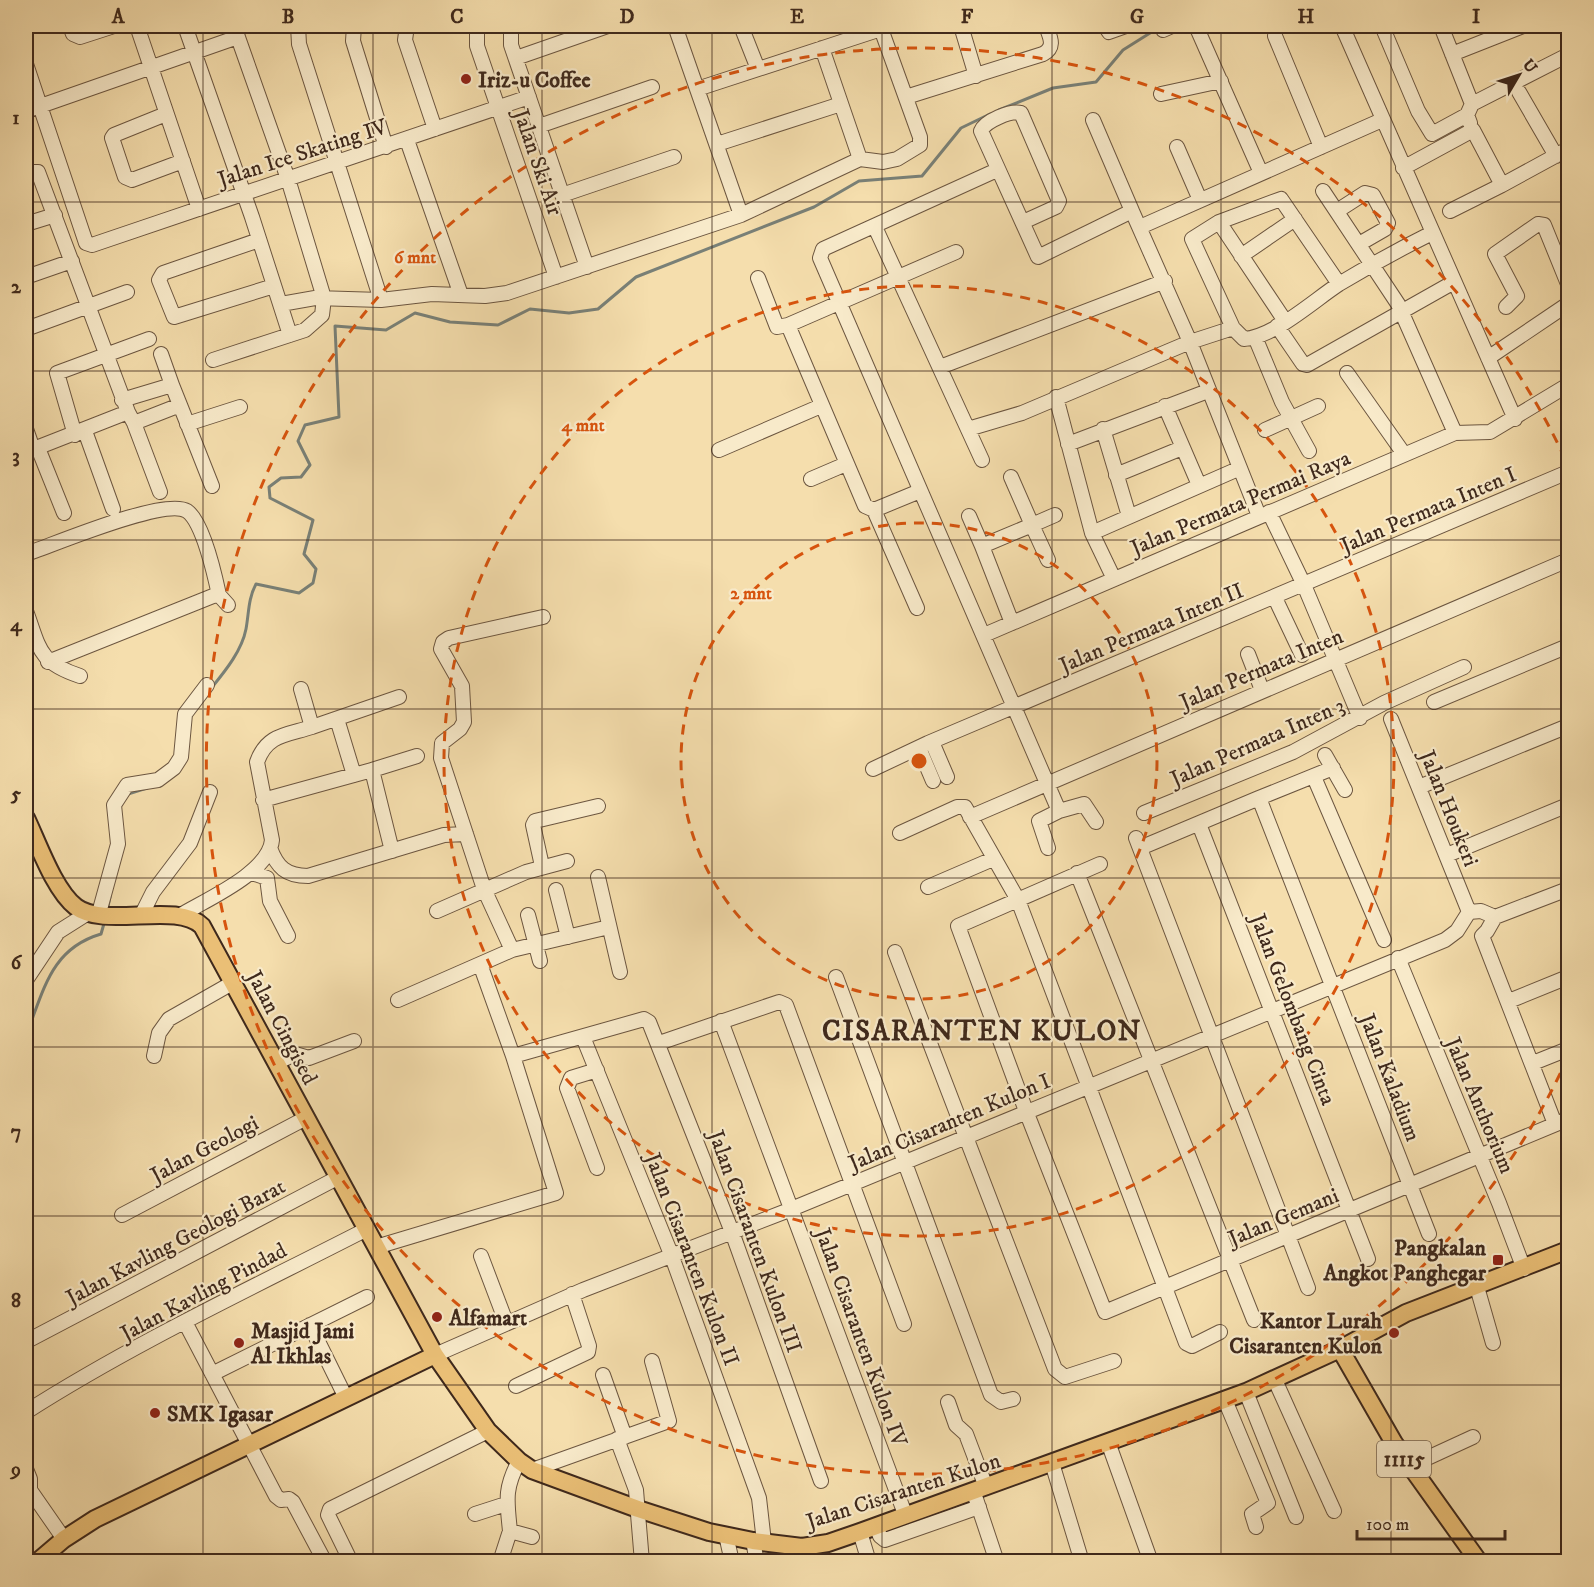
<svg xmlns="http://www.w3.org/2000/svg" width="1594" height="1587" viewBox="0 0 1594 1587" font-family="'IM FELL DW Pica',serif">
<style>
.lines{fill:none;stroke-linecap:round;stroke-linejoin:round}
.stream{stroke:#798077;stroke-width:3}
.minor-casing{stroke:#6c5640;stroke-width:16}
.major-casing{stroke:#3f291c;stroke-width:20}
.minor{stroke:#f8eaca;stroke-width:14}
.major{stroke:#eabf76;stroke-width:16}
.grid{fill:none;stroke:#3f291c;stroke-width:1.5;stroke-opacity:0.55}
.ring{fill:none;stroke:#d7540e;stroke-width:3;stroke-dasharray:10 8}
.poi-dot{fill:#8f2418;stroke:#f8eaca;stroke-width:2}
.labels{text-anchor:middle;stroke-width:4.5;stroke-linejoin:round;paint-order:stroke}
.shield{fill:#f8eaca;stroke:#766350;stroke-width:1.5}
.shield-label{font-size:21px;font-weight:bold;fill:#3f291c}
.poi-label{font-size:22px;font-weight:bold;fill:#3f291c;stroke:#f8eaca;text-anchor:start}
.street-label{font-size:22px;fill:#3f291c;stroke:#f8eaca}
.district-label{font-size:28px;font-weight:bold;letter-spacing:1.5px;fill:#3f291c;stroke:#f8eaca}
.centre{fill:#d7540e;stroke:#f8eaca;stroke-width:3}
.ring-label{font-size:18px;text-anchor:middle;font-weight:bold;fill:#d7540e;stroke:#f8eaca;stroke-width:4.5;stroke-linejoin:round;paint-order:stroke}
.neatline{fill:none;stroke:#3f291c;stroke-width:2}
.grid-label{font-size:20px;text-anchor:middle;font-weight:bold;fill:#3f291c}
</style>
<rect width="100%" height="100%" fill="#f5dead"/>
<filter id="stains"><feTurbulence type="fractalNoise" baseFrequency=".00333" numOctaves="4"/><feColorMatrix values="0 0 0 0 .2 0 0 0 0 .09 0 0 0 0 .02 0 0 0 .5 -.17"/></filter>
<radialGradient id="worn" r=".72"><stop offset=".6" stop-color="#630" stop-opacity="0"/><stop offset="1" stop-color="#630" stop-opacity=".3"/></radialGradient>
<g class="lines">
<path class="stream" d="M999 110 1053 88 1096 82 1123 50 1158 28
M213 686C226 670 242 650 246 629 249 613 248 599 256 584L299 593 313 583 316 569 304 554 313 520 270 498 269 487 281 478 301 477 310 465 298 441 305 425 339 417 335 326 386 330 415 313 450 322 498 325 530 309 569 313 598 309 636 277 814 207 859 181 922 176 961 128 990 114
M160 786 179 770
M128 794 147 788
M107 911 110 897
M26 1035C44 991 50 949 101 934L105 920"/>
<defs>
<path id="minor" d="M70 26 73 34 80 37 114 26
M137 26 199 209
M185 26 252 217 290 335
M298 26 299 44 381 300
M354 26 353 41 386 147
M407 26 405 40 435 129
M477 26V46L556 277
M511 26V45L587 267
M675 26 741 215
M741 26 758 69
M961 26 976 76
M1105 26 1109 32 1126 26
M1196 26 1261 173
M1342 26 1515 419
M1382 26 1418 111 1432 134 1467 115
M1441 26 1472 104
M1163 30 1172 26
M1275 36 1321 147
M822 48 860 159
M1452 54 1523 26
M516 58 608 26
M26 64 84 237 86 243 92 245 529 97
M697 89 881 29
M1519 92 1556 156
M1161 94 1221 81
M906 97 1043 54C1056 47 1050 37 1046 26
M26 111 238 37
M166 114 114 135 112 138 125 177 132 180 183 161
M1093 120 1132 211
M1470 123 1467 115 1472 104 1566 56 1568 60
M539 126 652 87
M407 140 461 295
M717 144 841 104
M1177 147 1200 200
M1403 168 1473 130 1502 185 1450 211
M997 170 823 249 820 258 1059 811 1084 804 1096 822
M26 172H38L128 412
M1502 185 1568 149
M1323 191 1398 304 1455 433
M562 195 674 157
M1337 211 1365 193 1373 195 1388 223 1385 229 1359 244
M1219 222 1285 321
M26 224 55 215
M875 227 982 460
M1140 227 1382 120
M259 240 163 273 159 280 174 317 274 286
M1241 256 1295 219
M26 277 72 261
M758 278 777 327 788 325 865 506 874 510 920 491
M1339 284 1281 199 1219 222 1192 239 1233 328 1244 339C1274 337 1313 301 1339 284 1369 266 1400 249 1432 233
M281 304 315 298 381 300 432 294 485 296 507 293 741 215 860 159 883 162 897 159 920 145V137L880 26
M1506 307 1517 296 1495 254 1538 224 1544 225 1568 284
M788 325 956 252
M1277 326 1303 364 1307 365 1454 282
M1233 328 1190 342 1259 516
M26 329 127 292
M1255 337 1282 402 1309 451
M161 354 172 385
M1488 358 1568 304
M213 360 305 330 322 315 324 298 288 179 234 26
M940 367 1165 281
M1347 373 1404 454
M1056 397 1092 533 1114 579
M122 400 172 385 180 405
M1165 406 1199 485
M134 423 160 492
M187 424 240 407
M26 429 33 449
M968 429 1022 413 1190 342 1132 211 1038 257 981 131C985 121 1011 110 1021 113L1059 201 1056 207 1023 222
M1103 429 1129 516
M1265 430 1318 406
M85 431 113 509
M75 435 57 373 149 339
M1068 444 1208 391
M38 448 64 513
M719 450 821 406
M26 452 128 412 134 423 180 405 212 486
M1116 475 1182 448
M1011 477 1032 525 982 546 1012 623
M811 479 846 464
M874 510 917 608
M1269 512 1304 585 1360 718
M969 516 982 546
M1092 533 1238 469
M26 554C53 545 165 497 187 511 203 522 215 576 219 595
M1048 560 1032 525 1055 515
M1275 598 1302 655
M26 611C40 649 38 662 80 676
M984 635 1455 433 1490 432 1568 385
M1248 654 1262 690
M48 662 213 596 219 595 228 605
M1434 702 1568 646
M337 719 354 775
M1391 719 1469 912
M312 727 399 697
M932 742 947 777
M919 748 933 781
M1325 755 1345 790
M873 769 928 743 1568 472
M372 770 417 756
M1314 777 1384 940
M1419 787 1568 726
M1259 798 1333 768
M263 800 372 770 392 851
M1144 813 1293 752 1384 703 1464 667
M970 817 1568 560
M1199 824 1368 1259
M900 833 957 807H965L1018 900 1186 1343 1192 1346 1220 1332
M1136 838 1308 1288
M270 848C277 867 286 876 308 876L444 835 466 834
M1048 848 1039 821 1059 811
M1140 848 1259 798 1429 1234
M1447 855 1568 805
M1100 864 958 926 1026 1111 1105 1312 1568 1119
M542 866 533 825 535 821 598 806
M252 873 267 878 270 901 288 936
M1077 873 1254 1320
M598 877 620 972
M928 887 993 859
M556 890 568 937
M437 911 526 872 567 861
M1469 912 1481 911 1495 917 1568 889
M99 913 118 844 114 805 127 785 158 780 174 768 181 757 185 714 207 685
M528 915 540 961
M141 916 153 892 190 843 210 792
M179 916C205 900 269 873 272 840L257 762C267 734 287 735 312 727L301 689
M1495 917 1487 931 1482 936 1555 1124
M512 950 484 889 441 758 442 743 460 729 464 722 462 686 441 649 443 642 449 638 543 617
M895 952 1055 1369 1065 1377 1114 1361
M1398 958 1499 1203 1524 1269
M836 977 991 1395 1001 1402 1013 1399
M26 980 58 932 88 913
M398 1000 512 950 609 927
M1509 1001 1568 977
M721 1021 905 1514
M583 1037 671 1254 759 1498 764 1542
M659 1043 779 1002 786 1005 904 1324
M154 1056 159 1033 169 1019 234 982
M513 1056 644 1019 649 1022 732 1232 821 1481
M276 1063 295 1054 309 1058 354 1041
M1533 1063 1568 1049
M597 1070 571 1078 567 1088 597 1168
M122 1215 306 1118
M376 1247 556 1193 513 1056 480 964
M481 1256 506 1322
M1477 1287 1493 1343
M185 1322 276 1496 281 1500 289 1499 293 1502 325 1562
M310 1325 346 1398
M29 1340 339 1177
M435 1355 583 1290 784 1212 1445 940 1457 931 1469 912
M212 1374 367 1297
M603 1375 625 1437
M1275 1380 1334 1511
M516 1386 588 1352 589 1346 572 1294
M1246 1392 1296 1517
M1225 1400 1268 1503 1252 1514 1256 1527
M948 1402 956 1425 966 1434 986 1487
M26 1412C134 1343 252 1288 367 1229
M617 1439 636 1490 642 1562
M1108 1442 1151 1562
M519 1461C504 1489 507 1501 510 1531L532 1537
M1052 1463 1082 1562
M1410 1466 1473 1437
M26 1469 30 1479V1490L64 1539
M532 1470 669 1421 652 1361
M976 1499 997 1562
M475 1514 506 1504
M876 1526 880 1536 885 1540 979 1507
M860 1532 869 1562
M726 1535 732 1562
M753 1541 757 1562
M351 1562 328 1515 330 1509 488 1431
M500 1562 510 1531"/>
<path id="major" d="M26 818C38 843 54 890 76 907 105 929 177 901 202 926L435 1355 488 1431 519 1461 532 1470 638 1509 709 1532 753 1541 802 1547 828 1543 860 1532 1246 1392 1340 1349 1406 1313 1568 1250
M1340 1349 1394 1443 1479 1562
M37 1562 64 1539 95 1519 435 1355"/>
</defs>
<use href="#minor" class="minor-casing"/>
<use href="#major" class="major-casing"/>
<use href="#minor" class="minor"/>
<use href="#major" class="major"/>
</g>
<path class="grid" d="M203 26V1562M373 26V1562M542 26V1562M712 26V1562M882 26V1562M1052 26V1562M1221 26V1562M1391 26V1562M26 202H1568M26 371H1568M26 540H1568M26 709H1568M26 878H1568M26 1047H1568M26 1216H1568M26 1385H1568"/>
<g class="ring">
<circle cx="919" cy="761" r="238"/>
<circle cx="919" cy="761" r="475"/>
<path d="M1568 1057A713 713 0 1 1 1568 465"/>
</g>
<g class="poi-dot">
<circle cx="466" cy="79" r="6"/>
<rect x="1492" y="1254" width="12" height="12" rx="3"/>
<circle cx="437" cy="1317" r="6"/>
<circle cx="1394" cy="1333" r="6"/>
<circle cx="239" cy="1343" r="6"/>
<circle cx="155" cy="1413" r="6"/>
</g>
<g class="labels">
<rect class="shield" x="1377" y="1441" width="54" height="36" rx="4.5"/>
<g class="shield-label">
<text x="1404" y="1466">11115</text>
</g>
<g class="poi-label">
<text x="478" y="87">Iriz-u Coffee</text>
<text x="1486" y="1255" text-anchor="end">Pangkalan<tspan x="1486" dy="25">Angkot Panghegar</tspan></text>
<text x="449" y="1325">Alfamart</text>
<text x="1382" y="1328" text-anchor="end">Kantor Lurah<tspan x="1382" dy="25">Cisaranten Kulon</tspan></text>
<text x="251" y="1338">Masjid Jami<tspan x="251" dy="25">Al Ikhlas</tspan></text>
<text x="167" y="1421">SMK Igasar</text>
</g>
<g class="street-label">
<text transform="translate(302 152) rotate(-18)" y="8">Jalan Ice Skating IV</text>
<text transform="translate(539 162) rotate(71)" y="8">Jalan Ski Air</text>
<text transform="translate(1240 502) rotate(-23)" y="8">Jalan Permata Permai Raya</text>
<text transform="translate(1428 509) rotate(-23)" y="8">Jalan Permata Inten I</text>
<text transform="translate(1151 627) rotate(-23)" y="8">Jalan Permata Inten II</text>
<text transform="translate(1261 668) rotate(-23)" y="8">Jalan Permata Inten</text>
<text transform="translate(1257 741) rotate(-24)" y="8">Jalan Permata Inten 3</text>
<text transform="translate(1450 808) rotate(68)" y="8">Jalan Houkeri</text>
<text transform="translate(1294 1009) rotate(69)" y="8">Jalan Gelombang Cinta</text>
<text transform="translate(283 1027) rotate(62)" y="8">Jalan Cingised</text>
<text transform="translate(1391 1077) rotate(69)" y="8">Jalan Kaladium</text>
<text transform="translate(1481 1105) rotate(67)" y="8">Jalan Anthorium</text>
<text transform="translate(949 1121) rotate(-23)" y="8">Jalan Cisaranten Kulon I</text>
<text transform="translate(204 1148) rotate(-28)" y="8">Jalan Geologi</text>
<text transform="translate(1283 1216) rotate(-23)" y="8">Jalan Gemani</text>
<text transform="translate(175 1241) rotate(-28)" y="8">Jalan Kavling Geologi Barat</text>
<text transform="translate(756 1241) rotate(70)" y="8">Jalan Cisaranten Kulon III</text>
<text transform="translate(693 1259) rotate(69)" y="8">Jalan Cisaranten Kulon II</text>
<text transform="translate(203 1291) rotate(-28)" y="8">Jalan Kavling Pindad</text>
<text transform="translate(862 1337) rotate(70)" y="8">Jalan Cisaranten Kulon IV</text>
<text transform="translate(903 1490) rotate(-18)" y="8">Jalan Cisaranten Kulon</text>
</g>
<g class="district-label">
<text x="982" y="1040">CISARANTEN KULON</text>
</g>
</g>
<circle cx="919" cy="761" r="9" class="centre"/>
<g class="ring-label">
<text x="415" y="263">6 mnt</text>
<text x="583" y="431">4 mnt</text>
<text x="751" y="599">2 mnt</text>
</g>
<rect width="1594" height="1587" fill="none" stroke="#f5dead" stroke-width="66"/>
<g transform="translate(1519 75) rotate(51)" stroke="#f8eaca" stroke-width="4.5" paint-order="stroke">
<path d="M0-4.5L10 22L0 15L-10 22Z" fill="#3f291c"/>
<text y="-9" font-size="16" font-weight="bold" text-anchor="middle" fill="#3f291c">U</text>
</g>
<path d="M1357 1530v9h148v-9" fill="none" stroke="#3f291c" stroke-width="3"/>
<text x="1366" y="1530" font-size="18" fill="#3f291c" stroke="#f8eaca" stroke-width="4.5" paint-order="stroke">100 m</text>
<rect x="33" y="33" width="1528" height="1521" class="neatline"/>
<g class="grid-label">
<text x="118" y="23">A</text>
<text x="288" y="23">B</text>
<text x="457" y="23">C</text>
<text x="627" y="23">D</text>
<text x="797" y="23">E</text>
<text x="967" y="23">F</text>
<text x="1137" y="23">G</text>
<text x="1306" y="23">H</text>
<text x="1476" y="23">I</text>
<text x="16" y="124">1</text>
<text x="16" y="293">2</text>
<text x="16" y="462">3</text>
<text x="16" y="631">4</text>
<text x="16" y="800">5</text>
<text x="16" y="969">6</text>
<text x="16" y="1138">7</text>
<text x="16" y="1307">8</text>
<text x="16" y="1476">9</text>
</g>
<rect width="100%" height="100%" filter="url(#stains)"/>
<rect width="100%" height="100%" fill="url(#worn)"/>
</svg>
